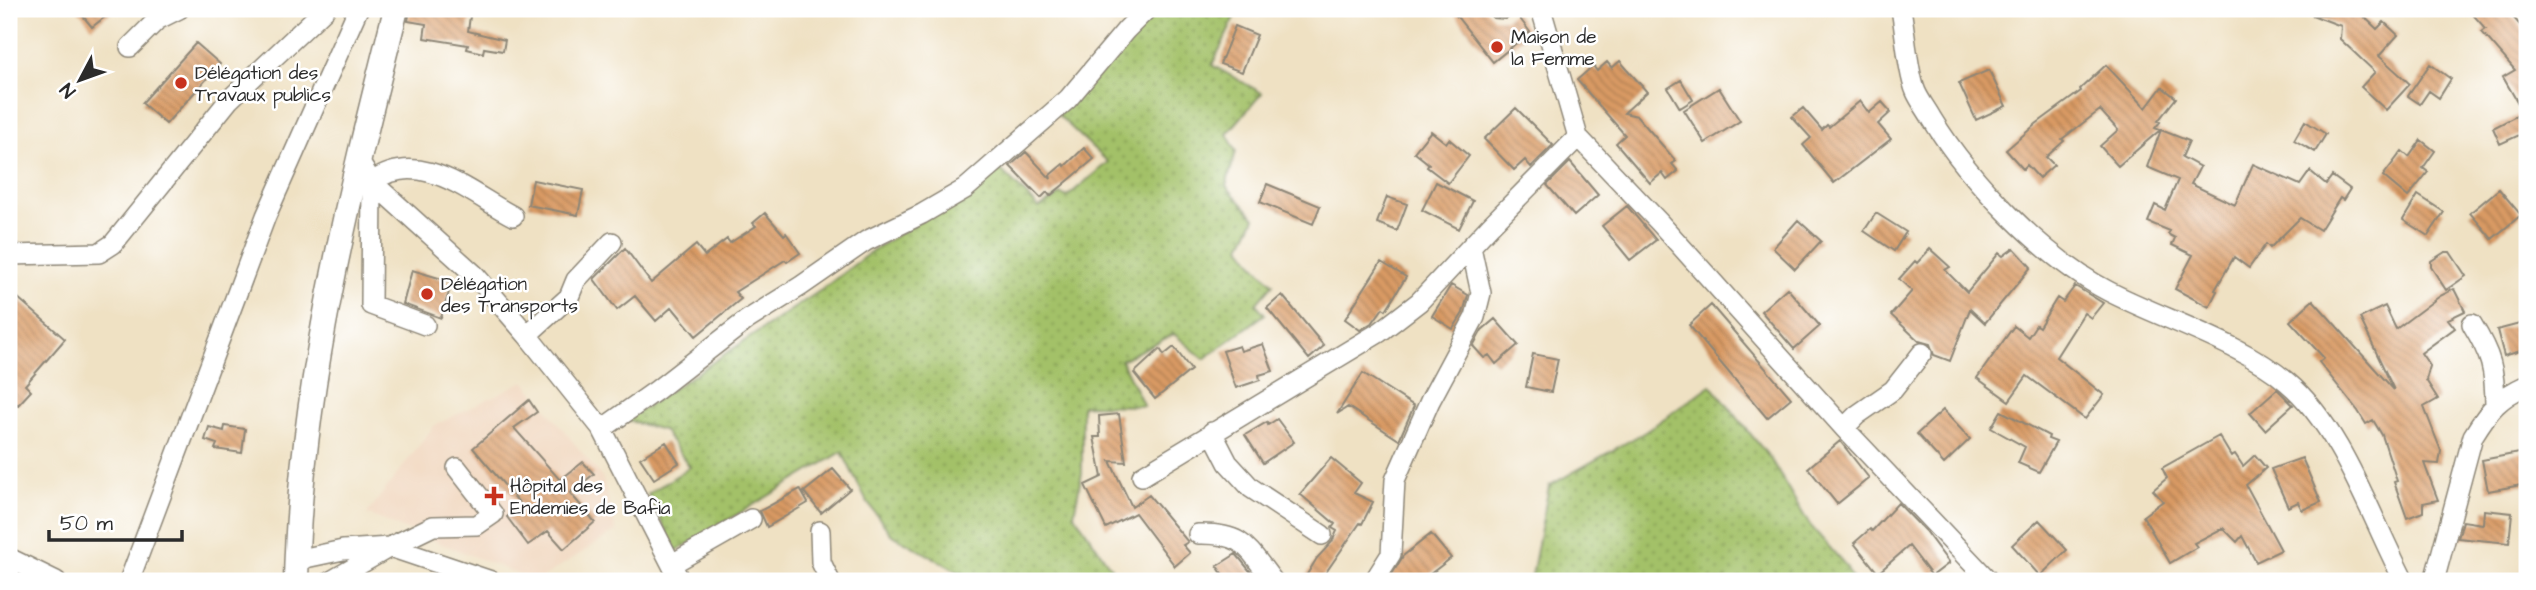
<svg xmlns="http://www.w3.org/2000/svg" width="2536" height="590" viewBox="0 0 2536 590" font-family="'Architects Daughter',sans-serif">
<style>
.built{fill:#f0d5bc}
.grass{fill:url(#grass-dots);stroke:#67764a;stroke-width:2}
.building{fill:url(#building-back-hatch)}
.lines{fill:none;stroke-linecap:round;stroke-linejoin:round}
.minor-casing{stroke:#8d8677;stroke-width:22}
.major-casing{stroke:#8d8677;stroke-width:27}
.minor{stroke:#fff;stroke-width:19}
.major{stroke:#fff;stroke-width:24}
.poi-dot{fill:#c8321e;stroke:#fff;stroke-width:2.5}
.labels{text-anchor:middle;stroke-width:5;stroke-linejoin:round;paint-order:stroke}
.poi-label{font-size:19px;fill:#2b2b2b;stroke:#fff;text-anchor:start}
</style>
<defs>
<pattern id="grass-dots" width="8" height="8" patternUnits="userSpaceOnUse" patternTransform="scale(1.75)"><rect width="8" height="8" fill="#a3c168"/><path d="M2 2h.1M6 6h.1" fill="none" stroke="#859d56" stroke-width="1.8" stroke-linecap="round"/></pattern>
<pattern id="building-back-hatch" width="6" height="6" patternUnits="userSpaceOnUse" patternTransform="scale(1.75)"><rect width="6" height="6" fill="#d99a63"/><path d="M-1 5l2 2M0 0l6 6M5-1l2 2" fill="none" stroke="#b07e52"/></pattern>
</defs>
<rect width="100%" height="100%" fill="#fff"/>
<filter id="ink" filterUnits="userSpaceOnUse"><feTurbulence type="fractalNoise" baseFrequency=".0143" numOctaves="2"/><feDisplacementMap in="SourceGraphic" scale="14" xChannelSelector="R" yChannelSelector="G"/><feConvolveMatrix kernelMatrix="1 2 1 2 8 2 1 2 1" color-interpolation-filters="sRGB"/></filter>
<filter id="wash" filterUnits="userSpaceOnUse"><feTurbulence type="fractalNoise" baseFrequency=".00686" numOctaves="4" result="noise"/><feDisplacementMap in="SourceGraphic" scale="28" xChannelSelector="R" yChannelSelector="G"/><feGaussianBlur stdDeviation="1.57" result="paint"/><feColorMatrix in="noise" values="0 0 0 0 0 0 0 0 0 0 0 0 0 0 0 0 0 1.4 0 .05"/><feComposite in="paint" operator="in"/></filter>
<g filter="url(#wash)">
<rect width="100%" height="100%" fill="#efe1c3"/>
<path class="built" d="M524 381 603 479 616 531 540 579 518 574 367 514 434 426Z"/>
<path class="grass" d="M1159 9H1239L1212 65 1262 93 1227 134 1236 151 1226 186 1255 218 1241 246 1254 264 1273 284 1256 304 1265 314 1204 359 1174 334 1121 360 1144 406 1082 405V473L1074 514 1120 581H975L891 534 867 502 842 452 676 551 648 494 690 467 663 430 626 420 821 290 872 251 1000 169 1039 208 1061 194 1067 197 1108 162 1058 115 1142 20Z
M1711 385 1770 458 1809 524 1846 566 1853 581H1531L1549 486 1645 432Z"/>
<g id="blocks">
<path class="building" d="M77 9H115L92 27Z
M410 9H471L468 31 505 40 503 51 484 48 483 53 467 49 468 45 424 38 426 24 408 21Z
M1451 9H1486L1493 18 1505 19 1515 12 1530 32 1493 62Z
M2356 9 2377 29 2384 22 2398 35 2379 56 2410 84 2386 110 2361 87 2375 72 2340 39 2341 26 2312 15 2353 12Z
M2468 9H2506L2527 33V97L2518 103 2503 77 2515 70 2482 32 2486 29Z
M1235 26 1257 35 1242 72 1220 64Z
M196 43 220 64 166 124 142 103Z
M1620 61 1647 92 1624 113 1637 116 1676 161 1672 164 1678 171 1667 180 1662 173 1650 183 1616 143 1625 135 1577 80 1593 66 1597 71 1607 62 1612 68Z
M2430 64 2451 79 2439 98 2429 91 2420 104 2408 96Z
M2106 65 2146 108 2162 87 2176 98 2158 121 2160 122 2155 128 2160 130 2118 166 2100 146 2118 130 2100 110 2062 139 2064 141 2046 157 2054 165 2039 178 2027 165 2023 169 2006 150 2036 124 2081 91 2080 89Z
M1989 70 2006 106 1976 120 1959 83Z
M1681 80 1693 100 1680 108 1668 88Z
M1719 88 1740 121 1705 143 1684 110Z
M1860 101 1869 113 1882 102 1891 112 1878 124 1891 139 1834 183 1803 145 1811 138 1792 117 1803 108 1822 130 1827 125 1829 127Z
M1516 108 1553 145 1531 167 1525 160 1514 170 1484 139Z
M2518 115 2526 132 2500 144 2493 128Z
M2305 121 2326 134 2315 152 2294 140Z
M2161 130 2189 141 2182 157 2200 167 2191 184 2235 205 2253 164 2300 185 2310 171 2326 184 2332 176 2350 189 2343 200 2340 198 2320 230 2300 218 2270 248 2266 244 2249 268 2234 257 2215 290 2217 291 2209 307 2175 289 2193 255 2172 245 2175 238 2168 234 2170 231 2148 222 2155 205 2165 210 2178 180 2147 167Z
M1431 131 1446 143 1449 139 1469 156 1448 183 1427 167 1429 164 1414 152Z
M2421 140 2435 151 2423 168 2428 172 2408 197 2383 176 2402 151 2409 157Z
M1084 148 1094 159 1050 196 1047 192 1041 198 1010 166 1026 152 1051 179 1050 175 1063 164 1065 166Z
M1570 162 1598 195 1574 216 1547 185Z
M533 180 583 190 578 215 528 205Z
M1436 182 1473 201 1459 229 1422 210Z
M1267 184 1320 206 1313 224 1260 202Z
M2499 189 2521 215 2492 239 2470 213Z
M2418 195 2444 212 2428 236 2403 220Z
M1387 197 1407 204 1397 231 1377 223Z
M1627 206 1656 240 1630 260 1602 226Z
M765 213 784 235 786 233 800 253 787 262 785 260 735 292 741 299 696 336 672 307 656 321 635 296 617 310 594 279 625 248 651 283 696 245 705 256 727 239 730 243 756 226 753 223Z
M1876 213 1906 232 1894 251 1864 231Z
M1798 220 1821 241 1795 269 1773 248Z
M2014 248 2031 267 1985 323 1970 309 1950 361 1934 355 1930 344 1919 341 1891 315 1912 291 1899 279 1915 261 1917 263 1930 249 1950 267 1945 270 1967 292 1999 253 2003 256Z
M2445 252H2450L2466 276 2446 290 2431 267V261Z
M1381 262 1406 277 1386 310 1383 308 1373 322 1360 330 1345 319Z
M412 270 452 282 441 318 403 304Z
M1451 285 1468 295 1463 313 1453 329 1432 316Z
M2075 286 2103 303 2091 318 2084 313 2056 357 2104 395 2085 419 2027 376 2009 401 1977 378 2014 326 2028 337 2036 325 2039 327 2057 298 2063 302Z
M1787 288 1820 326 1794 349 1761 311Z
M2454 289 2465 311 2448 319 2455 328 2421 353 2430 366 2426 380 2438 399 2424 407 2441 451 2439 464 2424 463 2438 500 2423 503V512L2407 518 2394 482 2397 481 2382 435 2373 420 2366 424 2358 411 2319 362 2324 358 2290 321 2313 300 2394 390 2360 318 2385 306 2396 329 2440 296Z
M9 290 65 339 25 385 31 391 18 405 9 397Z
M1282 295 1324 346 1309 359 1267 308Z
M1711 305 1791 398 1767 418 1689 325Z
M1495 319 1518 345 1496 364 1489 355 1484 358 1473 346 1482 330Z
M2527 322V349L2504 356 2497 330Z
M1263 344 1273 371 1259 375 1260 380 1236 388 1223 351 1239 346 1241 351Z
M1174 347 1191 370 1155 399 1134 373 1160 349 1164 355Z
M1533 354 1558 359 1551 392 1526 387Z
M1363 373 1414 406 1399 440 1348 407 1337 414Z
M2277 389 2293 405 2265 430 2250 413Z
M529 400 537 412 514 428 560 480 583 462 594 474 570 493 595 522 564 549 548 531 528 545 507 517 522 506 473 448Z
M1943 410 1970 439 1944 464 1917 434Z
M2001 411 2049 436 2048 439 2056 442 2039 472 2018 463 2025 447 1991 428Z
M1119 414 1126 462 1110 461 1132 507 1149 495 1188 542 1183 545 1190 553 1175 566 1135 513 1106 528 1085 485 1102 477 1094 437H1100L1099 416Z
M1277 419 1294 442 1263 463 1245 435 1267 422 1268 425Z
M225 426 245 429 242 453 215 449 217 444 205 440 209 427 224 431Z
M2219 436 2231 456 2235 454 2243 466 2255 455 2266 468 2246 485 2281 550 2256 562 2242 536 2237 542 2223 528 2194 543 2197 547 2170 563 2143 516 2163 501 2153 490 2167 478 2162 468Z
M1840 441 1869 478 1837 504 1808 468Z
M666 442 679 463 654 479 640 458Z
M2524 452 2527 484 2488 491 2482 460Z
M1331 458 1361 483 1354 493 1373 502 1362 524 1360 523 1320 581H1303L1317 558 1332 542 1337 531 1332 528 1335 524 1300 494Z
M2302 458 2321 502 2302 510 2298 502 2288 507 2271 469Z
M833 469 850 489 821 513 804 492Z
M800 489 808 503 767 527 760 511Z
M1898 503 1925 531 1949 563 1932 576 1909 546 1878 573 1854 543 1870 529 1872 531Z
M2484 510 2512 513 2509 543 2458 538 2463 521 2483 524Z
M2039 520 2067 550 2040 576 2012 545Z
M1431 534 1451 558 1421 581H1388L1403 556Z
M1236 554 1241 560 1258 581H1227L1217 566Z"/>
</g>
</g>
<g filter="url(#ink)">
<use href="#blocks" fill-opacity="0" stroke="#8d8677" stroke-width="2"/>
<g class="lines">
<defs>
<path id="minor" d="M1541 9 1578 137 1659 222 1844 428 1989 581
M1901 9C1905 30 1908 74 1916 92 1920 101 1927 110 1932 119 1970 181 2044 258 2108 291 2164 320 2240 342 2287 382 2342 428 2371 518 2404 581
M130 47 157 20 179 9
M358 160 372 182 475 275 527 335 602 429 680 581
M9 255 99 253 113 244 229 100 325 9
M2472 324C2491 355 2495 369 2495 406
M425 325 371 305 372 182C421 147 470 194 513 216
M527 335 569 297 576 280 612 242
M1844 428 1857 415 1893 390 1922 353
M602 429 657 390 747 320 801 286 866 241 922 214 965 189 1068 99 1126 30 1147 9
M1212 432 1228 463 1251 488 1322 535
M1142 476 1380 332 1419 302 1490 226 1578 137
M820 531 821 562 830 581
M1198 534C1245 533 1247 548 1273 581
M9 558 56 581
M296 560 343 550 390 547 491 581
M672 564 751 519
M129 581 266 216 358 9
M331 581 390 547 433 526 477 525 493 514 457 468
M1374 581 1391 554 1395 480 1430 401 1475 317 1481 293 1471 247
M2434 581 2473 436C2489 410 2498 398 2527 385"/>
<path id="major" d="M296 581C300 388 349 195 396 9"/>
</defs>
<use href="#minor" class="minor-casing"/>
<use href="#major" class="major-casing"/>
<use href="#minor" class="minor"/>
<use href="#major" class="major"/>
</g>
</g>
<g class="poi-dot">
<circle cx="1497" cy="47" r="7"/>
<circle cx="181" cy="83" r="7"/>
<circle cx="427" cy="294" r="7"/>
<path d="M490.5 485.5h7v7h7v7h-7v7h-7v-7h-7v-7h7z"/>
</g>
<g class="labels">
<g class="poi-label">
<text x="1511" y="43">Maison de<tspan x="1511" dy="22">la Femme</tspan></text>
<text x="195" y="79">Délégation des<tspan x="195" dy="22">Travaux publics</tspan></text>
<text x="441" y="290">Délégation<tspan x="441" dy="22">des Transports</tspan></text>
<text x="510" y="492">Hôpital des<tspan x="510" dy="22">Endemies de Bafia</tspan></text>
</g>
</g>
<rect width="2536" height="590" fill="none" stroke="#fff" stroke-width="35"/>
<g transform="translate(80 80) rotate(229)" stroke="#ffffff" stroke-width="5" paint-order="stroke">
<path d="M0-5L12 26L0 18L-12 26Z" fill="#2b2b2b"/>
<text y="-10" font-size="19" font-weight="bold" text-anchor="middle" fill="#2b2b2b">N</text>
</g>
<path d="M49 530v10h133v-10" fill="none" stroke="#2b2b2b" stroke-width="3.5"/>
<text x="60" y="530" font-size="21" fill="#2b2b2b" stroke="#ffffff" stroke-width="5" paint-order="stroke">50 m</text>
</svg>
